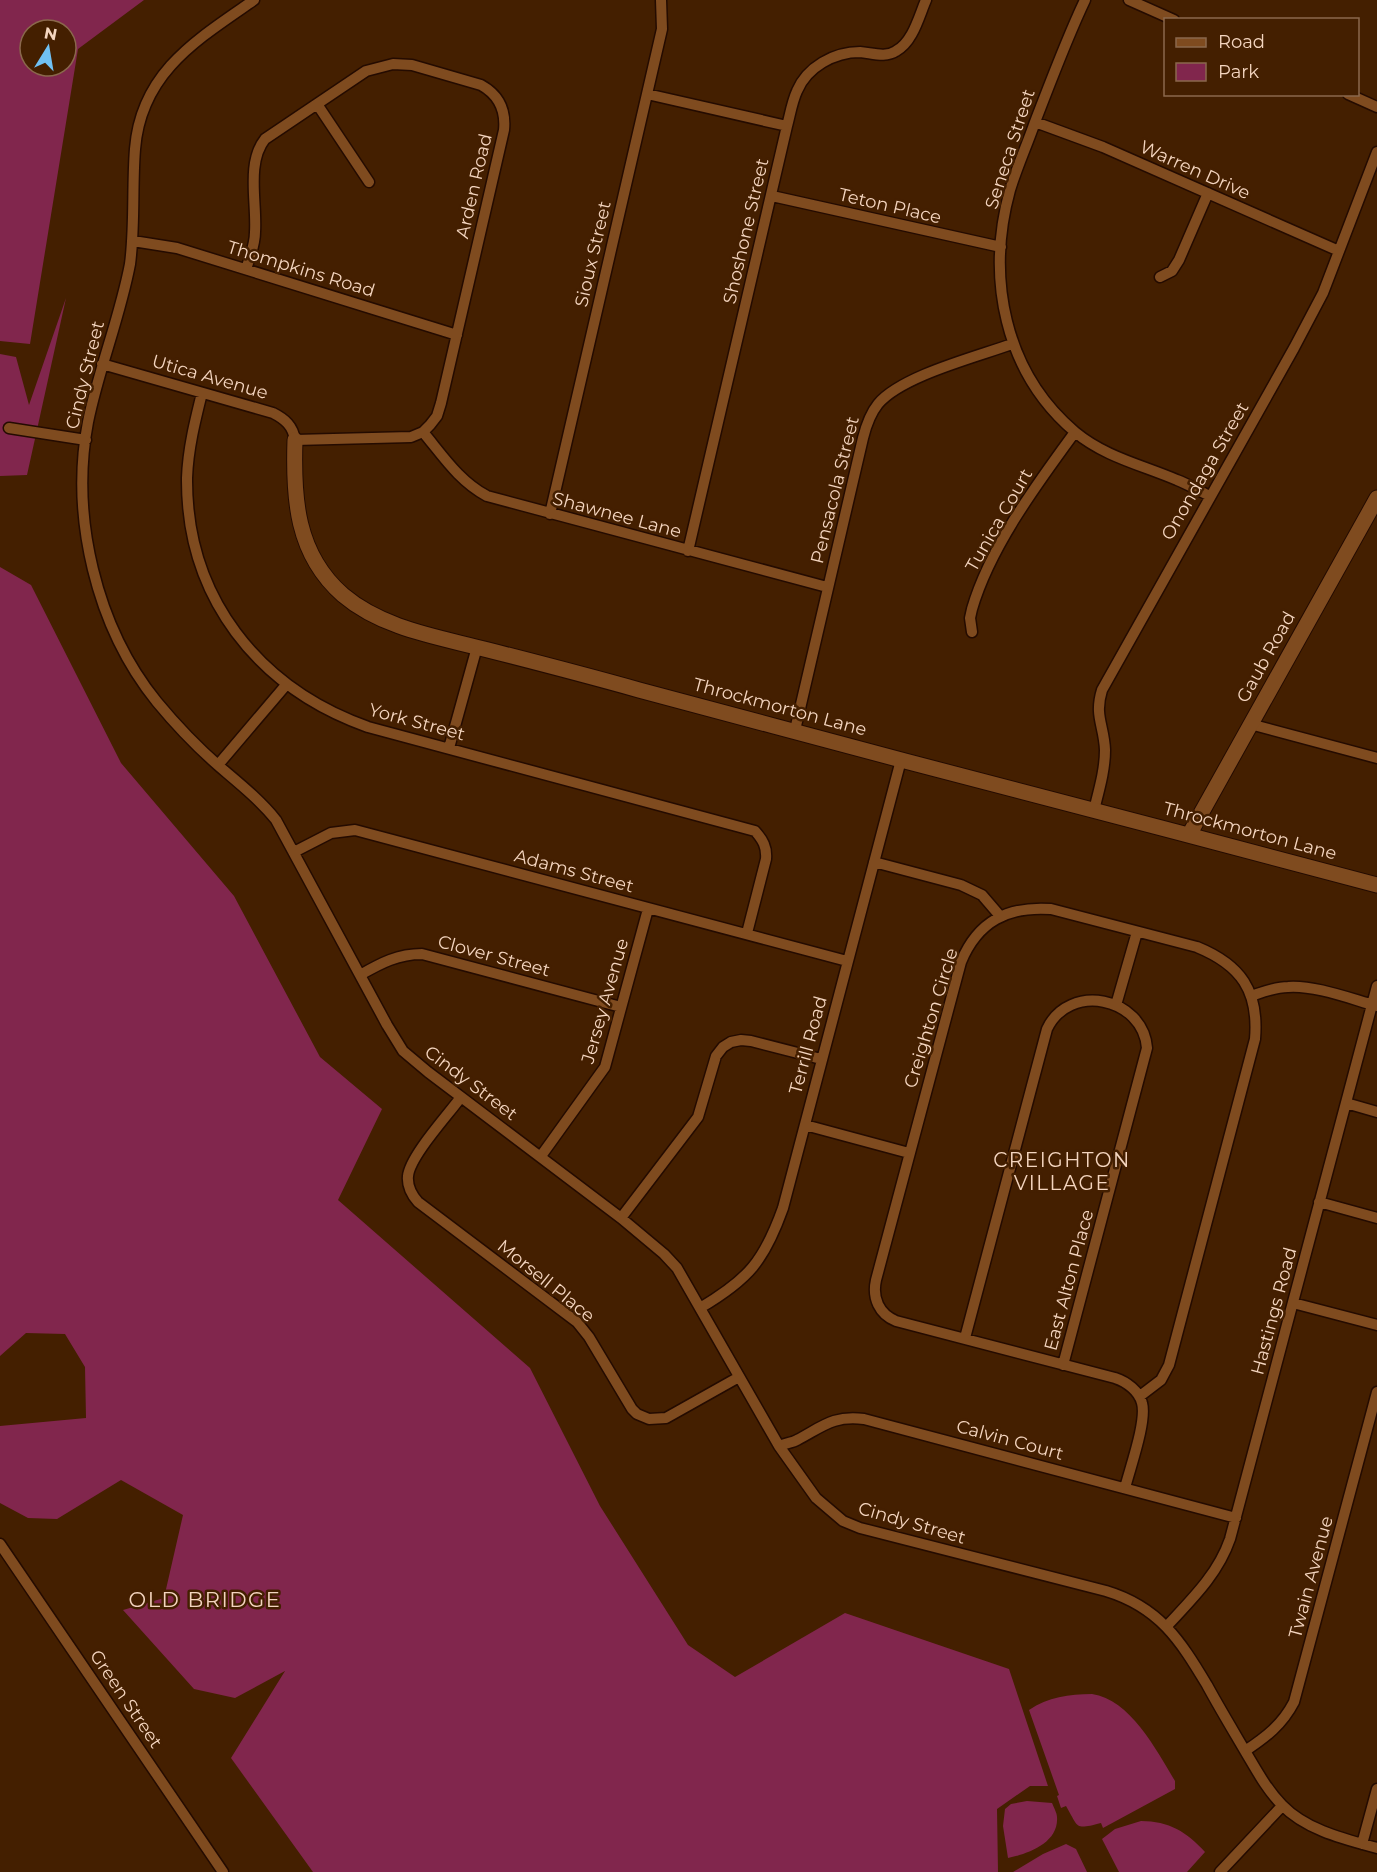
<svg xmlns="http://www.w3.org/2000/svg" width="1377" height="1872" viewBox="0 0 1377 1872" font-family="Montserrat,sans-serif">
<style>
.green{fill:#81264d;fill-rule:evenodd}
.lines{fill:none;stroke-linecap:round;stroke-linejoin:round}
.street-casing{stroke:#240b00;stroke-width:13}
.secondary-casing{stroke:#240b00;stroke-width:17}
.street{stroke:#7f4b1f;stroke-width:10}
.secondary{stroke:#7f4b1f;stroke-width:15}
.labels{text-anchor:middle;stroke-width:5;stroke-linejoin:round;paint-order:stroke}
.street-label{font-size:18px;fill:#f4d5bf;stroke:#441f00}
.neighbourhood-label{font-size:20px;letter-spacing:1.5px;fill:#f4d5bf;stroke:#441f00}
.quarter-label{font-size:21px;letter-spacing:1.5px;fill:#f4d5bf;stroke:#441f00}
</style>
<rect width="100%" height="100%" fill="#441f00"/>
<path class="green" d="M0 0H144L78 49 30 344 0 341ZM30 30H66V66H30Z
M66 298 27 475 0 476V354L16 357 29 405Z
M0 567 31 585 121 763 234 896 320 1057 382 1109 338 1200 530 1368 600 1506 688 1645 735 1677 845 1613 1009 1669 1048 1786H1030L997 1809 998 1872H313L231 1758 285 1671 235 1698 194 1689 123 1610 164 1598 183 1515 121 1480 57 1519 28 1518 0 1503V1426L86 1418 85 1367 65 1334 26 1333 0 1356Z
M1092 1694C1130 1699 1157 1751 1175 1781V1789L1103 1828 1101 1823C1074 1830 1079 1828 1066 1806L1061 1808 1057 1796 1059 1795 1029 1710C1048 1697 1069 1694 1092 1694Z
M1027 1801 1052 1803C1054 1808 1057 1813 1057 1817 1059 1843 1028 1854 1008 1858L1003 1826 1005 1809 1011 1804Z
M1141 1821C1169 1821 1187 1832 1205 1852L1187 1872H1119L1102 1839 1115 1829Z
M1066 1844 1076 1849 1087 1872H1013L1043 1854Z"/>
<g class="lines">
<defs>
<path id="street" d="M254 0C198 39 141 72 135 149 132 187 135 226 130 264 120 317 99 368 88 422 70 516 96 627 157 702 176 725 197 747 220 767 240 784 260 800 276 820L387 1025 403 1051 428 1072 621 1218 664 1254 677 1268 779 1446 816 1498 843 1521 860 1528 1106 1591C1159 1607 1180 1640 1207 1685 1220 1709 1234 1732 1248 1756 1258 1773 1268 1791 1282 1805 1306 1830 1344 1839 1377 1848
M1085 0C1066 40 1051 81 1035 122 1027 145 1017 167 1010 190 986 277 1004 372 1075 432 1105 457 1142 465 1177 480 1188 484 1199 491 1210 496
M1129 0 1174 20
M647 94 787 126
M1348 94 1377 107
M317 104 369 182
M1035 122 1103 147 1339 251
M772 196 1001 247
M133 241 177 248 457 335
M1160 277 1172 271 1179 260 1208 193
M102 364 273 413C285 419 293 426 295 440L411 437 423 432 430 425 437 416 441 403 504 130C506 110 499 95 481 85L412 65 393 64 366 71 265 139C246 163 257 203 255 232 255 245 250 257 246 269
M202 393C195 421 188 449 187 478 186 597 258 688 368 727L755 831C763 840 767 847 766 859L747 933
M9 428 86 440
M423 432C443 456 459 481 487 496L827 587
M550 514 662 29 661 0
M688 551 787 126C790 115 792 102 797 91 807 67 834 52 860 52 872 53 886 58 896 51 913 42 919 16 926 0
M972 632 970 618 972 609C990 547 1037 484 1075 432
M1250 724 1377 758
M795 730 863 438C866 426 870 414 878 404 901 376 976 357 1012 344
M449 748 477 647
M218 765 286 685
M1094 810C1099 790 1105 770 1105 750 1104 725 1094 716 1102 690L1294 348 1323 293 1377 152
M294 852 331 833 355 830 847 961
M874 862 961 885 982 895 1000 916
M360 975C381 963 398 954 422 954L621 1007
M1251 996C1263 992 1275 987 1288 987 1315 985 1351 999 1377 1006
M1116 1005 1137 932
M461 1097C448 1115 410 1156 408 1176 407 1186 411 1194 418 1202L577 1322 589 1337 632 1409 637 1414 649 1419 666 1418 739 1377
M1346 1103 1377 1112
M805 1125 909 1153
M541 1156 605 1067 648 909
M1319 1202 1377 1218
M621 1218 698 1117 716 1056 723 1047 731 1042 741 1040 751 1041 821 1059
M1293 1303 1377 1325
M700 1308C749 1279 764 1261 783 1208L901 760
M965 1338 1047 1029C1069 982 1143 997 1147 1048L1063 1365
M779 1446C785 1443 792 1443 797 1440 822 1427 833 1415 864 1419L1236 1518
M1125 1488C1130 1468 1147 1421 1142 1403 1139 1391 1127 1382 1115 1378L896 1321C879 1314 872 1298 876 1280L961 962C978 921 1008 906 1051 909L1197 947C1241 965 1259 991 1255 1039L1169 1365 1161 1380 1140 1396
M0 1544 223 1872
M1167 1626C1192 1599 1218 1574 1230 1539L1377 986
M1245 1751C1266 1737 1282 1725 1294 1702L1377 1392
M1362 1844 1377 1789
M1220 1872 1282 1806"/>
<path id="secondary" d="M295 440C293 498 296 554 343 595 383 629 439 637 488 650 539 663 589 676 639 690 728 713 816 738 905 761 1062 802 1220 843 1377 885
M1189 835 1377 498"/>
</defs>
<use href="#street" class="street-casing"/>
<use href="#secondary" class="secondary-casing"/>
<use href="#street" class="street"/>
<use href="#secondary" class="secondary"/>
</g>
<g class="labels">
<g class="street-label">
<text transform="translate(1010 149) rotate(-72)" y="6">Seneca Street</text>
<text transform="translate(1195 170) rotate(24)" y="6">Warren Drive</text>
<text transform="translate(474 186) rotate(-77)" y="6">Arden Road</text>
<text transform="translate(890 206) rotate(13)" y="6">Teton Place</text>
<text transform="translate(746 231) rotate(-77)" y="6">Shoshone Street</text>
<text transform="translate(593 254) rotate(-77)" y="6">Sioux Street</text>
<text transform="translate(301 269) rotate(17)" y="6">Thompkins Road</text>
<text transform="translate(85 375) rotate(-76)" y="6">Cindy Street</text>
<text transform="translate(210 377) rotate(16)" y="6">Utica Avenue</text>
<text transform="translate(1205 471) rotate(-60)" y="6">Onondaga Street</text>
<text transform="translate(835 490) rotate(-76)" y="6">Pensacola Street</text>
<text transform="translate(617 515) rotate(15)" y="6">Shawnee Lane</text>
<text transform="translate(999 520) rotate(-60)" y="6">Tunica Court</text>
<text transform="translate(1266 657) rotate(-61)" y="6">Gaub Road</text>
<text transform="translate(780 707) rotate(15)" y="6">Throckmorton Lane</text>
<text transform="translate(417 722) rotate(15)" y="6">York Street</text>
<text transform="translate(1250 831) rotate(15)" y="6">Throckmorton Lane</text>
<text transform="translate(574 871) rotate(15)" y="6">Adams Street</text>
<text transform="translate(494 956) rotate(15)" y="6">Clover Street</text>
<text transform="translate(605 1001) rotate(-74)" y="6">Jersey Avenue</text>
<text transform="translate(931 1018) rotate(-73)" y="6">Creighton Circle</text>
<text transform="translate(808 1045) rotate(-75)" y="6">Terrill Road</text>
<text transform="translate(471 1083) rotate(37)" y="6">Cindy Street</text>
<text transform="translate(1069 1280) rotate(-75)" y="6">East Alton Place</text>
<text transform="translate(546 1281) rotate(39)" y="6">Morsell Place</text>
<text transform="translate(1274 1311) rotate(-75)" y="6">Hastings Road</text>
<text transform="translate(1010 1440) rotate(15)" y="6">Calvin Court</text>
<text transform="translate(912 1523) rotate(16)" y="6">Cindy Street</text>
<text transform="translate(1311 1577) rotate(-75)" y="6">Twain Avenue</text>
<text transform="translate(126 1699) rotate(56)" y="6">Green Street</text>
</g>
<g class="neighbourhood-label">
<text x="1062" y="1167">CREIGHTON<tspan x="1062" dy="23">VILLAGE</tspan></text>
</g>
<g class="quarter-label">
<text x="205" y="1607">OLD BRIDGE</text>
</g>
</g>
<rect x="1164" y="18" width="195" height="78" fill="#441f00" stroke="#8a684c" stroke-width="1.5"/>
<rect x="1176" y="38" width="30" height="9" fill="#7f4b1f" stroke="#8a684c" stroke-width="1.5"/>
<text x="1218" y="48" font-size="18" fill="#f4d5bf">Road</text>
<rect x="1176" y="63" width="30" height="18" fill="#81264d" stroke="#8a684c" stroke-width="1.5"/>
<text x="1218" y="78" font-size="18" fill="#f4d5bf">Park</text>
<g transform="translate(48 48) rotate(11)"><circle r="28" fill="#441f00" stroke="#8a684c" stroke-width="1.5"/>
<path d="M0-4.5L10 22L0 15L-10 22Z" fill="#70c1f4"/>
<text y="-9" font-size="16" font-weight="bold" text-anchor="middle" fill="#f4d5bf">N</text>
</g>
</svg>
